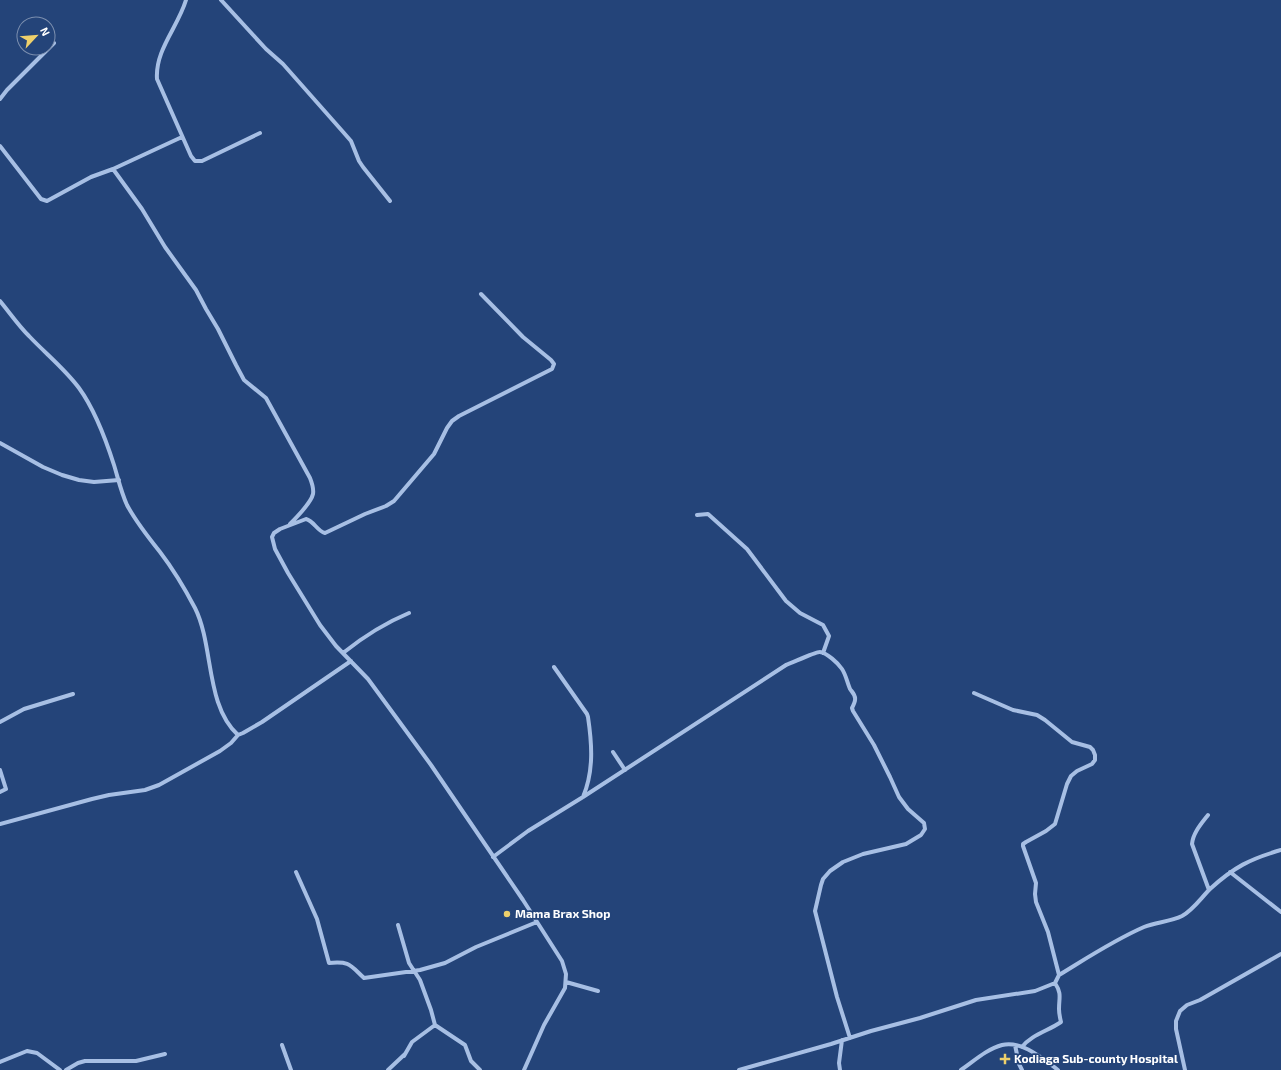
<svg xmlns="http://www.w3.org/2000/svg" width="1281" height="1070" viewBox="0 0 1281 1070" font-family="'Exo 2',sans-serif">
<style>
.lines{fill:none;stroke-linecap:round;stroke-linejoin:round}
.minor{stroke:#a7bfe4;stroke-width:4}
.poi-dot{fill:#eed06b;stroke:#244479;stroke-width:1.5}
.labels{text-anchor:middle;stroke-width:3.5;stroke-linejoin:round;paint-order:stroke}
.poi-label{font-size:12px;font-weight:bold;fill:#fff;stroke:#244479;text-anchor:start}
</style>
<rect width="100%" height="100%" fill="#244479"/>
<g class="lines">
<path class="minor" d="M186 0C178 27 155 50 157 79L191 156 195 161H202L260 133
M221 0 266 49 283 64 344 133 351 141 359 161 363 167 390 201
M0 99 7 90 54 43
M0 146 41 199 47 201 91 177 113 169 182 137
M113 169 142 209 165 247 196 290 206 309 218 329 236 365 244 380 266 398 310 478C312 483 314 488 313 494 311 503 297 517 290 524
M481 294 523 337 551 360 554 364 552 369 459 416 452 421 447 428 434 454 394 501 386 506 365 514 325 533C317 531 314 521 306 519L280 529 274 533 272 537 275 549 288 573 320 625 336 646 368 679 431 765 523 900 562 961 566 974 565 988 544 1025 524 1070
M0 301C10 313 18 325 29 336 45 353 65 369 79 388 95 410 106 440 114 465 118 478 121 492 127 505 136 522 148 537 160 552 173 569 185 589 195 608 214 646 205 705 238 735
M0 443 43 467 62 475 79 480 94 482 119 480
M697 515 708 514 747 549 786 601 800 613 823 625 829 636 823 653
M343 653C363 637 385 623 409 613
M554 667 587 714 588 717C592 744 594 771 583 797
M974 693 1013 710 1037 715 1045 720 1072 742 1090 747 1093 750 1095 755V760L1092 764 1077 771 1071 776 1067 784 1055 824 1046 831 1026 842 1023 844V846L1036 883 1035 894 1036 902 1048 932 1059 975
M0 722 24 709 73 694
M613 752 625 770
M0 770 6 789 0 792
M1208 815C1201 824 1193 833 1192 844L1209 890
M0 824 92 799 109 795 145 790 159 785 220 751 231 743 238 735 243 733 262 722 351 661
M493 857 528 831 583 797 786 665C792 663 817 651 820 652 827 653 838 663 842 669 846 675 847 682 850 689 852 692 856 695 855 700 855 702 853 706 852 708L853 711 874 745 890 777 899 797 908 809 924 823 925 829 921 835 906 844 863 854 843 862 830 871 823 879 821 885 815 911 837 997 850 1038
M296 872 317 919 329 963C350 961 350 965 364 978L420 970 445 963 476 947 537 922
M1230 872 1281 912
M398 925 409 963 420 980 431 1010 435 1025 465 1045 471 1061 480 1070
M566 982 598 991
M282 1045 291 1070
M1015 1045 1019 1064 1022 1070
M1022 1047C1031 1035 1048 1031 1061 1022 1060 1018 1059 1013 1059 1009 1059 997 1062 994 1055 983
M404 1056 412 1042 435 1025
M0 1062 27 1051 37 1053 60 1070
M66 1070 78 1063 85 1061H136L165 1054
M388 1070 405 1054
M739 1070 831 1044 871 1031 920 1018 976 1000 1035 991 1055 983 1059 975C1087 958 1114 940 1144 927 1156 922 1170 922 1182 916 1193 910 1201 898 1210 889 1234 867 1250 859 1281 850
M840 1070 839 1063 842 1040
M961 1070C974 1061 987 1049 1002 1045 1022 1040 1043 1059 1058 1070
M1185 1070 1176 1029V1021L1180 1011 1187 1005 1200 1000 1281 954"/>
</g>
<g class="poi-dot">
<circle cx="507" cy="914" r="4"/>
<path d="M1003 1053h4v4h4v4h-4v4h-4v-4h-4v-4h4z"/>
</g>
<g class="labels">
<g class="poi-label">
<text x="515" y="918">Mama Brax Shop</text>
<text x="1014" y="1063">Kodiaga Sub-county Hospital</text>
</g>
</g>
<g transform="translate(36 36) rotate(64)"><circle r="19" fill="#244479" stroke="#7c8faf"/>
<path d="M0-3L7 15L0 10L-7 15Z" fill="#eed06b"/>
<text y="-6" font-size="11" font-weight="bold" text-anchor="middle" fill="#ffffff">N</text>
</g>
</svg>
